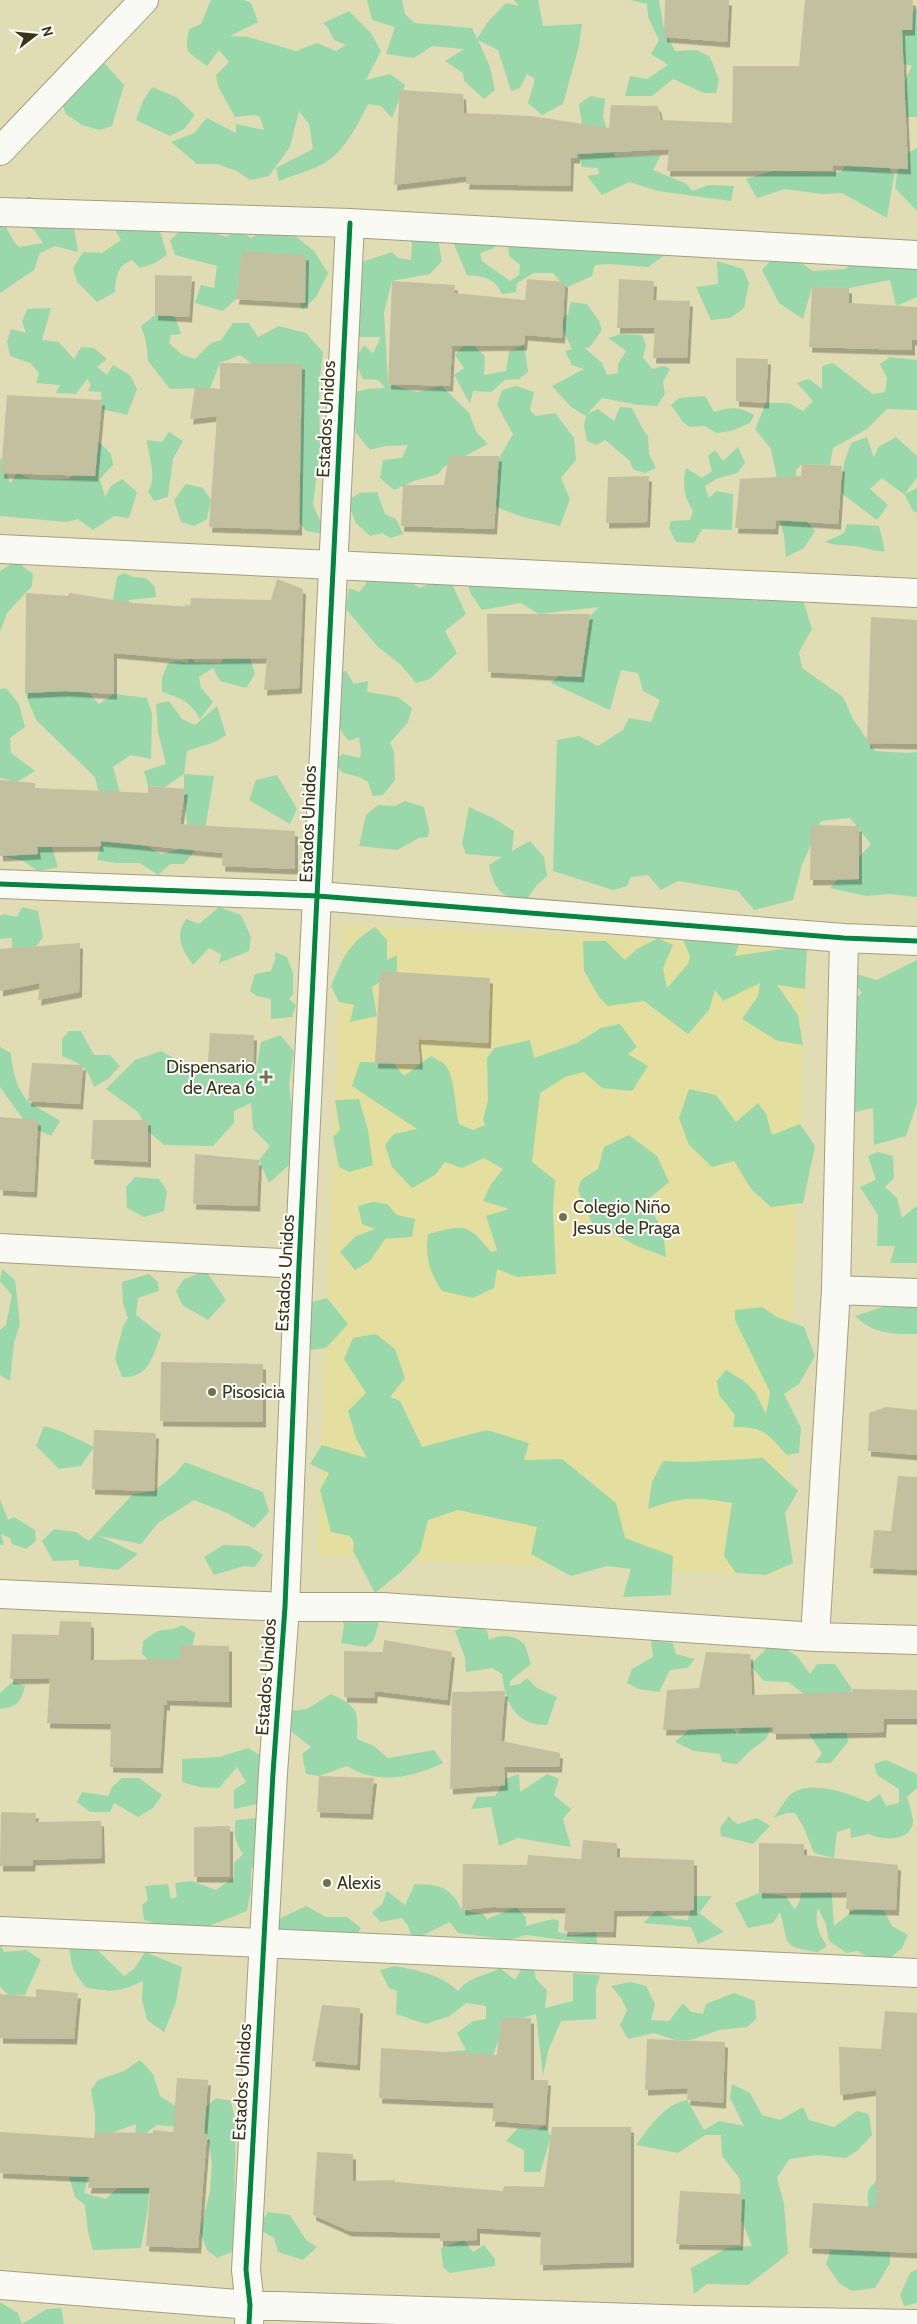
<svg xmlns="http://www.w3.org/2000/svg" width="917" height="2324" viewBox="0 0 917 2324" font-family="Cabin,sans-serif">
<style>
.built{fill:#e4df9e}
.forest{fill:#99d8aa}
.building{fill:#c3c0a0;filter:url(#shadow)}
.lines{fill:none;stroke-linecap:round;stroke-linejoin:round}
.minor-casing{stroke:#a29f7f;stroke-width:30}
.minor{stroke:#fafaf4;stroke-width:28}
.cycleway-casing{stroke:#fff;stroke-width:8}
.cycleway{stroke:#00873e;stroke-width:5}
.poi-dot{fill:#73704f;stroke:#fff;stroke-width:2}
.labels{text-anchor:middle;stroke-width:4;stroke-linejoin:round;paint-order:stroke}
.street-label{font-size:18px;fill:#393618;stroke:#fff}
.poi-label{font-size:18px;fill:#393618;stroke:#fff;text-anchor:start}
</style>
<defs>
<filter id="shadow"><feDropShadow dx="3" dy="5.5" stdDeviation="0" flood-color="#0004"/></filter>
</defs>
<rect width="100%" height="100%" fill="#e0ddb4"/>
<path class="built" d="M342 925 807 945 782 1575 317 1556Z"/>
<path class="forest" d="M211 0H244L251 3 258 22 230 36 248 37 296 51 317 43 336 51 346 45 334 40 328 28 323 23 349 11 371 33 381 51 366 80 390 74 405 85 392 118 381 106 368 104C358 125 344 152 323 164 310 171 293 175 279 181L276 168 313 149 309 124 299 111 290 147 269 176 250 180 237 171 217 164H197L171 142 194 133 207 118 236 133V124L264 130 260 117 255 115 235 117 218 86 216 75 229 62 219 50 207 66C187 51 184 54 189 29L201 24Z
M367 0H402L405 14 415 23 472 28 477 39 487 23 506 3 519 6 514 0H538L543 26 582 24 579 46 563 104 542 115 528 103 535 79 527 74 520 88 511 91 498 50 478 40 490 67 495 90 484 99 464 81 463 73 445 61 464 49 432 46 414 58 386 54 395 27 372 20Z
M630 0H659L664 29 675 51 697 50 710 57 719 80 716 93H704L673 79 652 96H625L630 76 647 79 668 65 651 54 659 40 648 17 647 4Z
M917 7V117H906L904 82 912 66 879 57Z
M99 57 124 85 112 126 100 130 82 125 66 114 54 85Z
M152 87 176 97 195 115 184 129 170 136 136 120 143 101Z
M591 96 605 99 603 117 615 157 661 155 653 170 687 184 692 191 709 185 734 186 731 201 658 191 629 182 602 195 587 176 599 174 598 168 582 167 577 148 583 132 579 104Z
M917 148V211L895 188 900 157Z
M848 157 882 159 894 175 887 218 842 193 822 194 785 189 757 198 746 179 772 171 842 172Z
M29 196 73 221 78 252 55 246 40 253 34 270 0 293V217C7 227 11 239 19 247L43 243 34 230 19 222 15 207Z
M154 221 161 234 167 255 155 263 140 268 132 260C117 266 116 276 115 292L97 302 77 282 73 268 83 252 102 253 121 240 114 228Z
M187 225 227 237 236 229 251 238 261 232 294 235 314 251 328 273 316 297 302 310 287 254 268 253 240 271 236 299 223 311 195 303 201 285 214 288 217 266 175 255 170 240Z
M408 231 438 240 442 261 430 274 392 281 384 312 388 384 417 392 442 386 469 413 477 433 488 444 444 467 438 474 414 481 394 490 380 478 383 460 402 458 408 445 385 446 370 450 356 433 355 422 345 395 367 389 385 388 378 380 363 379 354 360 364 345 373 353 381 337H359L354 332 355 317 360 303 351 279 356 264 392 252 398 258 411 260 412 244Z
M501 238 493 249 480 253 482 261 510 281 519 275 520 265 509 256 508 243 659 245 665 255 648 267 609 264 595 265 592 276 565 288 553 273H534L517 283 516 292 502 294C495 278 484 276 467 275L452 240Z
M865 253 898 260 917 270V297L896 306 890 280 849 288 812 287 803 319 779 303 762 270 774 257 797 260 813 271 845 269Z
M717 261 743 269 749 283 744 308 730 318 711 320 696 287 718 284Z
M571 302 587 304 599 321 602 330 590 347 585 348 602 363 607 375 618 373V364L626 351 608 338 621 334 642 335 646 345 643 357 652 369 664 366 670 369 663 382 665 394 657 406 639 405 602 398 587 414 598 409 614 421 620 407 632 408 642 428 648 436 649 454 656 468 645 473 633 469 630 461 605 440 597 445 587 441 584 426 586 416 571 407 552 386 584 369 572 365 565 351 572 349 558 320 568 314Z
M51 308 42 340 59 342 74 359 81 347 94 348 107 359 97 367 107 375 113 365 130 375 137 389 127 415 102 409 101 392 88 391 91 385 87 379 76 394 56 393 60 385 36 383 39 373 30 363 10 356 7 341 11 329 26 333 22 322 27 309Z
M155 315 175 316 181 334 171 335 169 343 181 354 195 359 211 343 221 340 233 323H249L258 337 279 326 306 333 323 352 319 387 320 450 313 505 326 534 306 531 284 501 260 370 240 355 220 363 210 388 170 389 148 361 146 341 141 326Z
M468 340 485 356 484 375 506 371 509 351 524 345 528 372 519 379 505 380 491 392 473 391 470 404 454 375 464 368 455 355Z
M890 357 917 360V410L887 409 867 429 833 448 830 465 802 464 796 470V507L815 531 804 548 786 557 784 535 776 510 778 484 771 449 755 429 766 403H789L803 411 813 401 797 383 809 379 822 389V366L833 363 873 394 885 392 887 378 880 364Z
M516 386 534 392 530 410 536 416 555 413 574 438 576 460 561 478 570 499 560 526 523 517 496 507 498 460 513 434 497 405 502 390Z
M705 396 714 412C730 407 739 406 754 415L750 423 731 431 716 433 705 426 690 427 683 422 671 405 679 398Z
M169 432 183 441 173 459 168 497 154 501 148 492C158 475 148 459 147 440L162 442Z
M867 437 874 458 878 447 896 437 917 456V477L905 494 917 488V513L913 511 905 495 882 478 870 489 888 505 877 520 841 493 844 463 851 443Z
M98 441 111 454 113 465 100 479 105 497 111 486 122 479 137 492 129 518 114 516 93 530 78 519 66 522 0 516V457L6 469 10 484 17 473 32 479H69C81 468 87 453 98 441Z
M738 447 745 463 737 473 716 479 705 486 709 498 716 491 733 494 732 530 702 529 694 543 676 542 669 528 671 521 690 520 693 511C684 497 682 484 686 468L702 478 712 471 708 456 715 450 723 461Z
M186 484 203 488 211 500 207 519 194 526 181 522 174 500Z
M377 492 385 514 396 519 403 534 391 538 382 533 370 536 356 523 347 500 360 493Z
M847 524 879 526 885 551C875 552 871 549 861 547 849 544 839 547 825 542L844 533Z
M16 561 33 574 32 586 7 613 0 632V571Z
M124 573 133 577 146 578 155 587 156 597 129 600 126 625 113 600 117 577Z
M367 573H399L419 588 429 584 430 574 452 584 466 614 445 631 457 653 430 679 416 683 401 665 377 646 346 609 349 588 359 592 366 584Z
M464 576 600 592 639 587 689 597 705 589 756 601 775 593 803 600 812 629 799 652 802 668 843 697 853 719 875 751 908 753 917 752V897L889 894 866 896 830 888 871 844 850 818 821 821 802 865 793 900 754 910 738 891 678 881 661 890 648 875 631 877 627 886 613 890 553 871 557 740 579 736 598 746 623 730 629 718 651 722 660 700 643 691 638 673 621 670 610 710 551 683 584 655 590 616 599 607 539 614 521 603 482 610 471 594Z
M185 604 193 607 189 639 194 662 221 663 235 637 246 645 255 674 246 688 220 681 213 668 199 677 201 688 213 702 200 719C189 700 182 699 162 692V678L168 663 179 661 188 663C189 643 185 624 185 604Z
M346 671 354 684 368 681 367 692 398 697 412 708 408 722 390 743 394 752 395 780 383 795 373 796 368 782 359 777 343 773 332 761 343 754 360 758 361 752 359 737 349 741C331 722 334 698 332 674Z
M46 675 61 691 88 692 99 704 114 694 147 698 152 714 151 759 131 755 113 767 121 797 145 845 161 854 180 849 188 832 184 798V774L165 787 148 786 144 771 166 764 158 732 156 704 169 701 182 719 195 725 217 706 226 735 215 742 187 751 184 774 214 776 203 841 184 864H170L158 875 140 863H116L97 860 106 823 95 777 36 720 25 693 44 692Z
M6 688 19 704 25 727 10 738 11 753 35 771 17 782 0 778V689Z
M277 775 297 809 290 824 249 800 256 780Z
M405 801 424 807 429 829 428 837 419 838 397 850 359 846 366 815 378 805 395 806Z
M469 807 493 818 514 831 512 851 530 841 544 857 547 876 536 886 525 902C501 897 494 889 489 865L502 857 466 854 462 844Z
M37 834 52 847 58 867 38 871 23 861 0 856Z
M22 907 38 911 43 937 34 949 12 948V938L0 939V916L4 914 17 917Z
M219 907 241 915 251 937 249 951 219 963 221 954 209 948 193 965C182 950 174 936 186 919L199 924Z
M375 927 387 940V960L397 955V972L372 987 377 1016 350 1022 354 1005 339 1002 331 986C344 956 347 945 375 927Z
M658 938 673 945 663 968 667 988 688 964 690 956 683 940 740 942 735 956 807 945 805 989 777 985 798 1015 803 1045 778 1041 742 1019 758 996 760 983 723 1001 715 990 709 1010 688 1034 644 1001 608 1006 599 997 584 971 583 941H606L625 960 637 949Z
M275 952 287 957 293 973V994L289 999 296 1005 292 1017 271 1019V999L257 996 250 991 255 974 271 971 275 960Z
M917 960V1103L906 1136 874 1145 873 1108 842 1115 839 1011 862 993 846 971 877 980Z
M620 1024 637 1047 628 1054 648 1066 632 1091 602 1088 584 1072 565 1077 540 1093 532 1162 555 1180 553 1211 556 1274 517 1277 497 1269 494 1288 473 1298 442 1291C429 1271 425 1258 428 1234 465 1225 466 1222 491 1252L497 1250 486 1216 509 1209 483 1201 491 1184 503 1169 484 1158 462 1168 445 1162 435 1175 412 1188 392 1167 385 1145 394 1134 417 1129 352 1086 360 1062 393 1063 404 1076 431 1056C435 1059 442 1061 445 1065 455 1076 455 1108 459 1124L473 1130 485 1125 483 1119 488 1101 487 1058 494 1048 530 1040 534 1058 577 1043 601 1028Z
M69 1031H81L94 1055H110L120 1066 108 1079 94 1087C87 1066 81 1064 62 1056V1039Z
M280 1035 294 1051 289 1085 294 1123 289 1165 269 1183 259 1160 270 1146 253 1129 251 1103 234 1111V1123L213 1146 164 1145 148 1131 138 1112 106 1089 135 1060 161 1051C200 1073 212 1073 256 1072L261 1042Z
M0 1047 11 1053C12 1069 16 1087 27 1100 31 1105 52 1115 60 1121L51 1136 28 1126 0 1087Z
M689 1089 716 1095 736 1122 758 1103 766 1114 772 1135 800 1124 815 1146 803 1203 771 1207 751 1189 734 1161 712 1167 689 1145 679 1118Z
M359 1099 368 1130 373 1165 349 1172 339 1167 333 1137 340 1130 335 1100Z
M629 1135 657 1156 669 1182 645 1202 663 1229 666 1257 637 1246 613 1233 595 1231 578 1190 581 1180 598 1169 604 1147Z
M878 1152 893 1156 894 1178 885 1187 897 1198 902 1218 915 1207 917 1208V1263H890L895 1246H877L878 1215 860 1187 876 1180 868 1156Z
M135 1177 159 1179 167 1191 164 1211 144 1217 127 1208 126 1187Z
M373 1202 387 1204 397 1215 415 1219 412 1237 385 1239 370 1261 355 1270 340 1252 356 1236 375 1229 362 1224 358 1206Z
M2 1269 15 1280 20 1324 14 1343 10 1381 0 1375V1330L6 1325 12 1295 0 1281Z
M206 1271 226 1300 208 1320 182 1305 176 1291 184 1279Z
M149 1274 158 1282 159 1291 138 1298 136 1315 161 1334C154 1354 149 1379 122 1377L115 1359 123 1326 128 1318 123 1304 122 1282Z
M917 1296V1334C891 1334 874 1334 855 1316Z
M327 1298 348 1324 326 1348 309 1350 296 1320 309 1303Z
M762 1307 777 1317 804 1327 815 1356 799 1384 784 1394 801 1428 799 1453 787 1455C766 1433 765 1427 733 1427L735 1415 719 1395 717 1381 726 1370 744 1381 755 1392 766 1414 770 1392 735 1320V1310Z
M376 1334 395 1349 405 1378 390 1397 400 1401 422 1447 487 1430 529 1443 524 1460 562 1459 616 1503 625 1538 673 1556 671 1595 623 1597 631 1569 607 1566 571 1576 531 1554 537 1527 458 1510 428 1520 420 1552 402 1571 375 1593 353 1551 354 1542 350 1536 331 1532 320 1490 329 1473 310 1464 322 1445 367 1458 356 1438 348 1411 366 1393 344 1359 353 1338Z
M44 1426 63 1432 94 1447 81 1466 59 1469 36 1446Z
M763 1458 798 1491 785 1513 793 1563 766 1575 736 1573 724 1556 732 1503C695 1497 684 1496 648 1509L652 1482 663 1461 688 1462Z
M185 1462 263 1492 269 1512 254 1528 227 1513 194 1500 158 1523 141 1544 99 1536 138 1554 118 1570 79 1566V1560L53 1561 42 1541 54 1529 76 1532 89 1541 133 1494 154 1491 176 1473Z
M0 1499 8 1520 14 1517 35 1530 36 1541 26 1549 12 1544 10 1538 1 1534 4 1545H0Z
M223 1545 249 1546 263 1555 255 1567 244 1566 214 1575 204 1557Z
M340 1610 366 1611 379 1624 373 1641 366 1647 341 1643 344 1626Z
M182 1625 195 1633 192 1650 177 1663 149 1660 142 1654 143 1641C149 1637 155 1631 162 1630 171 1629 174 1630 182 1625Z
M478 1625 487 1631 489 1640C499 1635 515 1634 524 1644 527 1649 529 1659 531 1664L510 1681V1686L520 1684 527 1678 537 1688 557 1697 547 1725C514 1725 506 1703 502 1674L492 1668 466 1672 465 1658 455 1631 466 1626Z
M651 1640 673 1643 676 1654 695 1659 687 1668 670 1670 659 1692 639 1689 627 1683 632 1669 653 1657Z
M773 1642 797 1656 810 1674 817 1664H835L852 1689 842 1707 848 1742 831 1763H815L822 1753 803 1725 815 1698 803 1693 788 1682 764 1681 750 1665Z
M12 1682 25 1686C21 1702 17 1707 0 1709V1693Z
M331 1694C358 1707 358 1709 357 1739L374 1746 388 1758 434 1750 443 1763C412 1778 377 1785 347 1766L319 1776 306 1774 302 1754 311 1747 288 1729 289 1711 307 1709Z
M773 1723 766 1739 750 1751 737 1764 722 1762 720 1754 694 1751 675 1742 690 1729 733 1727 737 1735 742 1727Z
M248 1748 265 1758 263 1782 257 1804 234 1809V1790L246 1782 237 1767 219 1788 199 1787 182 1782V1759L219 1757Z
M886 1760 917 1774V1788L907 1797C909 1804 912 1813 913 1820 913 1842 882 1841 869 1834L851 1838 850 1828 837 1832 834 1858 814 1853 803 1826 795 1813H786L773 1818C779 1812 783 1802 789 1796 807 1778 848 1793 868 1802L880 1794 886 1806 899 1803V1789L877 1775 874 1764Z
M519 1774 520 1792 547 1774 559 1779 554 1795 571 1809 563 1819 571 1847 518 1838 499 1846 491 1807 471 1809 477 1797 495 1796 505 1779Z
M122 1778H139L162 1795 153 1808 138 1817 114 1803 110 1812H90L77 1802 82 1792 108 1796 112 1787Z
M729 1816 732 1820 738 1824 757 1818 770 1826 753 1844 721 1836 720 1828Z
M257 1818 262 1829 254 1841 258 1860 251 1869V1890L247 1911 204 1928 157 1924 144 1920 142 1905 148 1900 145 1886 168 1884 171 1899 177 1897 175 1883 192 1881 216 1890 234 1877V1863L243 1854C235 1842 233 1833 236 1820Z
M804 1879H828L832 1896 834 1926 855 1909H883L892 1926 908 1935 902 1948 883 1964 857 1951 847 1953 829 1941 826 1924 818 1908C814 1922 819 1934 827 1946L818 1952C780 1946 790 1946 780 1912L773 1923 748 1928 735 1903 759 1893 786 1896 795 1910 800 1900Z
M415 1884C440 1885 450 1886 462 1910L483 1914 487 1919 516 1907 526 1917V1926L553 1919 559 1921 558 1932 572 1935 596 1932 597 1944 526 1935 509 1940 458 1933 450 1922 413 1940 408 1926 402 1918 381 1922 372 1913 382 1904 387 1891 405 1905Z
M694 1896H712L699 1913 724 1932 698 1944 691 1927 643 1923 657 1910 675 1919 688 1920Z
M306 1906 326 1917H347L361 1928 350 1946 276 1937 277 1920Z
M0 1943 4 1952 26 1950 41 1960 25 1995H8L0 1986Z
M90 1943 124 1976 135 1968 145 1952 182 1967 176 2002 164 2032 147 2020 142 2000 143 1981C120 1992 111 1993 85 1987L73 1969 69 1950Z
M395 1966C417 1970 442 1975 458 1991 470 1976 483 1977 500 1968L515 1980 522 1967 534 1968 536 1979 547 1990 545 2008 573 2001V1973L600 1975 596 1988V2019L561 2021 548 2051 543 2076 536 2014 522 2018H501L499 2039 491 2061 449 2068 445 2052 466 2050 457 2033 473 2021 486 2019V2006L466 2003 450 2016 426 2024 396 2014 397 1991 389 1988 380 1970Z
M631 1982 646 1986 655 2004 651 2020 669 2021 683 2003 691 2012 703 2014 706 2004 734 1993 755 2001 756 2019 747 2027 719 2030 691 2040H675L654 2033 628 2039 620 2025 627 2010 621 1998 611 1986Z
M140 2060 153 2074 160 2096 193 2118 216 2098 231 2101 236 2125 234 2206 239 2249 217 2258 207 2250 200 2232 210 2191 212 2164 207 2134 199 2129 157 2125 141 2137 150 2167 148 2208 141 2248 93 2250 88 2232 85 2205 75 2197 67 2170 91 2165 84 2193 106 2199 131 2175 136 2124 111 2133 95 2132V2114L91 2090 98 2080 124 2071Z
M732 2084 750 2093 762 2115 780 2120 803 2107 809 2120 834 2127 857 2111 869 2114 872 2135 857 2151 846 2158 818 2155 789 2159 777 2178 784 2204 788 2254 748 2285 707 2284 694 2294 691 2268 727 2248 752 2246 741 2219 740 2179 722 2156 721 2135H705L678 2153 636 2145C649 2128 664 2104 687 2100L704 2130 719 2121 744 2126 730 2098Z
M545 2125 551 2137 540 2172H524V2150L506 2141 518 2128 536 2130Z
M890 2173V2263L875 2288 852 2291 839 2283 826 2264 831 2249 870 2211C863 2187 871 2184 890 2173Z
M268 2212 290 2215 306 2240 317 2247 303 2260 278 2252 274 2238 257 2228Z
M464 2240 473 2252 484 2245 495 2259V2266L450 2273 443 2267 441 2248Z
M917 2269V2303L904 2306 900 2295 910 2273Z
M0 2302 18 2313 22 2324 47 2309 61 2308 64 2324H0Z"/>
<path class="building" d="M665 0H729L727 42 664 37Z
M805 0H913L912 30H902L908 169 833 165V171H667L669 149 577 154V158H571L570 186 466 184 467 176 394 185 400 90 463 94 464 113 531 116 609 128 611 105 658 106 661 120 732 123 733 66H799Z
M242 251 306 255 305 303 236 299Z
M155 275 192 276 189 317 155 315Z
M527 279 565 282 562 338 525 335 524 345 452 346 450 386 388 384 392 281 455 285 454 293 525 300Z
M619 279 654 281 653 300 690 301 687 358H653L655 328H617Z
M812 287 849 288V303L917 307V340H912V350L809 347Z
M736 358 768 359 766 403 736 401Z
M220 363 302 364 299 530 209 527 217 416 190 419 195 387 220 389Z
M7 395 102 400 95 476 1 473Z
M449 456H499L494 529 401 526 403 485H444Z
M802 464 842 466 838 524 776 520 775 529 735 528 740 479 801 476Z
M649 476 647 522 606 523 608 477Z
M277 579 303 589 299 688 264 690 267 658 180 659 114 653V694L66 691 25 693 26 593 68 596 69 593 134 603 190 607 191 598 271 600Z
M487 614H590L581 677 488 672Z
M871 617 917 620V744L867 743Z
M0 780 35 783V788L148 793V786L185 789 180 824 295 831V869L222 866 223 853 100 841 101 846 37 847 38 854 0 856Z
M811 825 859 826V879L810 880Z
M80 943 79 992 38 1000 40 983 0 991V949Z
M380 971 490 978 488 1043 418 1039 420 1064 375 1063Z
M210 1033 254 1035 253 1064 208 1062Z
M32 1063 83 1065 80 1104 28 1101Z
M0 1117 38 1120 34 1192 0 1190Z
M93 1120H148V1162L91 1159Z
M195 1154 259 1160 257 1206 193 1204Z
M161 1362 263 1364V1422L160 1421Z
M886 1407 917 1410V1455L868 1451 869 1413Z
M94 1430 156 1433 154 1491 92 1489Z
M898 1476 917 1477V1570L870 1568 874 1530 891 1531Z
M60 1621 91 1622V1660L180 1659V1645L229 1646V1702L167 1700V1705H164L160 1768 110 1767 111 1724 47 1723 50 1678 10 1679 12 1634 59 1635Z
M384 1640 452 1652 447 1700 375 1691 374 1698 344 1697V1651L383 1652Z
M706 1652 750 1654 752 1695 852 1692V1689L917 1690V1719H884L883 1732 773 1734V1727L663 1730 667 1690 699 1688Z
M505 1691 501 1741 560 1753 559 1767H504L505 1785 450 1789 452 1692Z
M319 1776 374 1778 370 1814 317 1812Z
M1 1812 36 1813 35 1822 101 1821 102 1858 33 1860 32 1866H0Z
M230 1826V1877H194V1827Z
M583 1840 617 1843V1857L694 1860V1910L614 1911 613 1932 564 1931 566 1908 493 1907 462 1910 463 1864 527 1865 528 1855 581 1859Z
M759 1843 804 1844V1855L898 1865 896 1910 846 1909 847 1892 759 1893Z
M36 1989 78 1993 74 2039 0 2038V1994L36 1997Z
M322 2005 360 2008 357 2065 312 2061Z
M885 2011 917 2013V2253L809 2248 813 2203 876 2207V2090L840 2095 839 2047 881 2049Z
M501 2018H531V2080H548L545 2125 492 2121 494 2103 379 2098 381 2048 497 2055Z
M647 2039 725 2042 723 2103 687 2100 688 2088 645 2090Z
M177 2078 208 2080 204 2134H207L198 2248 146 2246 150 2188H88L90 2177 0 2173V2132L94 2138 95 2132 153 2133V2130L173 2132Z
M552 2127H631V2262L540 2265 541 2232 477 2228V2240L440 2241V2233L349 2231 313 2215 317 2152 353 2154V2181L395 2180V2182L503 2191 504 2186 544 2187Z
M680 2191 742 2194 740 2245 676 2244Z"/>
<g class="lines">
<defs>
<path id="minor" d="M0 151 144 0
M0 212 350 223 917 255
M0 549 917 593
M0 884 318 896 844 938 917 941
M0 1248 299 1264
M836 1290 917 1293
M0 1594 285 1607H382L815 1637 917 1640
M815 1637 836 1290 844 938
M0 1931 917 1973
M0 2285 250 2305 695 2320 917 2324
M249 2324 250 2305 246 2270 273 1773 285 1607 299 1264 350 223"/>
</defs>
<use href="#minor" class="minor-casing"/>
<use href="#minor" class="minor"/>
<defs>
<path id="cycleway" d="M0 884 318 896 844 938 917 941
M249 2324 250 2305 246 2270 273 1773 285 1607 299 1264 350 223"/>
</defs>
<use href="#cycleway" class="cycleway-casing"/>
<use href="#cycleway" class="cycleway"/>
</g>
<g class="poi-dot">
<path d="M263.5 1069.5h5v5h5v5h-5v5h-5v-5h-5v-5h5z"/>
<circle cx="563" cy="1217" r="5"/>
<circle cx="212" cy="1392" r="5"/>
<circle cx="327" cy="1883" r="5"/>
</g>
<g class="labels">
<g class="street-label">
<text transform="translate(326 419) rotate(-87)" y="6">Estados Unidos</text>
<text transform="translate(308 824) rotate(-88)" y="6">Estados Unidos</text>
<text transform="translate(285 1273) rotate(-87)" y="6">Estados Unidos</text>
<text transform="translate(266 1677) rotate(-86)" y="6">Estados Unidos</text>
<text transform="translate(242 2082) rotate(-87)" y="6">Estados Unidos</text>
</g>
<g class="poi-label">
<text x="255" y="1073" text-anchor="end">Dispensario<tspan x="255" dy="21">de Area 6</tspan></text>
<text x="573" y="1213">Colegio Niño<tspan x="573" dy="21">Jesus de Praga</tspan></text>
<text x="222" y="1398">Pisosicia</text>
<text x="337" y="1889">Alexis</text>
</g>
</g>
<g transform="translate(35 35) rotate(74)" stroke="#ffffff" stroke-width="4" paint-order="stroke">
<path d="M0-4L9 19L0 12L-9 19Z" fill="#393618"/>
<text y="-8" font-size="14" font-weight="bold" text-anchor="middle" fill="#393618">N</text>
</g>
</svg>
